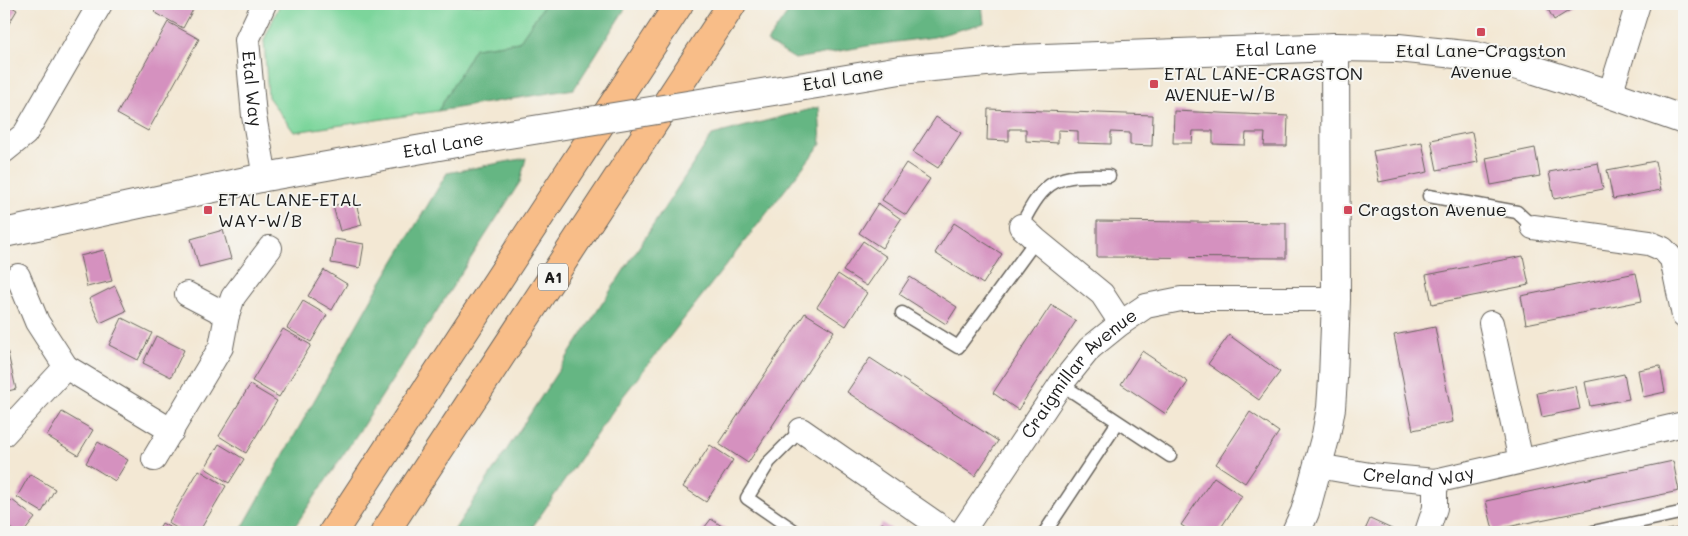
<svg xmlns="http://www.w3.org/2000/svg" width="1688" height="536" viewBox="0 0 1688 536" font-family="Mali,sans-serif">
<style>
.green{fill:#7cd59b;stroke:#4c785c}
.forest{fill:#65b683;stroke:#406950}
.building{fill:#d591bf}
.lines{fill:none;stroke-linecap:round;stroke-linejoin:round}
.service-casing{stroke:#67635c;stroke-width:15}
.minor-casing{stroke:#67635c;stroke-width:26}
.tertiary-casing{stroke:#67635c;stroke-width:30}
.trunk-casing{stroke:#67635c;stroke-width:30}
.service{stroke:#fff;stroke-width:12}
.minor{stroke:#fff;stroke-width:24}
.tertiary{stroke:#fff;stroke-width:28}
.trunk{stroke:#f8bd88;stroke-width:28}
.tertiary-bridge-casing{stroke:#67635c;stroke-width:30;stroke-linecap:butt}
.tertiary-bridge{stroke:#fff;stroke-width:28}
.poi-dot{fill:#d1495b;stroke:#f6f6f2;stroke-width:2}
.labels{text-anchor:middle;stroke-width:4;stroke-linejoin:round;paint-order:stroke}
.shield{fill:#f6f6f2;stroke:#5d5d5c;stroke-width:1}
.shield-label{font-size:16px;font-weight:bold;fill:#1c1c1c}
.street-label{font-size:18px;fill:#1c1c1c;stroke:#f6f6f2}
.poi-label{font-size:18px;fill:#1c1c1c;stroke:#f6f6f2;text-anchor:start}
</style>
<rect width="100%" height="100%" fill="#f6f6f2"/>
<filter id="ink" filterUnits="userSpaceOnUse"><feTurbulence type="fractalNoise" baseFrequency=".02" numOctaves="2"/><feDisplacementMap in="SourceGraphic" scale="10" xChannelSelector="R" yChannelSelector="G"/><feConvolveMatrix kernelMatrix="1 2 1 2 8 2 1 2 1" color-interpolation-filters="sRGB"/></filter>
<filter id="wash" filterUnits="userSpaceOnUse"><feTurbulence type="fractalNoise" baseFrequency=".0096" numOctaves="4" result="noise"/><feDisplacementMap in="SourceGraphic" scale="20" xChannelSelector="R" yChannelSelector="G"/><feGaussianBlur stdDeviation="1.12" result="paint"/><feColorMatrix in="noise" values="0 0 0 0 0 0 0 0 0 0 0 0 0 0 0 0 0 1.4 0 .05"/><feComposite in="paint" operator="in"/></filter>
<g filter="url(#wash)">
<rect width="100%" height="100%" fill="#f3e8d4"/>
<path class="green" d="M280 4H545L519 42 475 48 438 111 294 132 268 97 264 40Z"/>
<path class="forest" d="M545 4H628L574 89 438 111 475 48 519 42Z
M794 4H982L984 23 934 37 867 46 795 59 767 42Z
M819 107 821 144 621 399 529 532H453L712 135Z
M526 158 520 182 362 427 291 532H240L376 291 447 173Z"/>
<g id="blocks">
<path class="building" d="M4 4H7L17 10 4 32Z
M159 4H196L183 28 154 12Z
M1545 4H1580L1554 20Z
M168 22 199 39 148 131 117 114Z
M988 109 1153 115 1152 146 1130 145V133L1111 132V144L1078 143V131L1058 130V143L1026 141V129H1009V141L987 140Z
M1174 111 1288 116 1287 146H1264L1265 133H1246L1245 145 1213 144V131H1193L1192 143H1173Z
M936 117 961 133 938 168 913 152Z
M1472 132 1478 162 1437 170 1431 140Z
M1422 142 1428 172 1379 182 1373 151Z
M1535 148 1540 176 1491 185 1486 158Z
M1655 161 1661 190 1613 199 1607 170Z
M906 163 930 179 906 215 882 200Z
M1598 163 1603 189 1554 199 1549 172Z
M355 200 362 225 340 231 333 206Z
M878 203 901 219 882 248 859 233Z
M1097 221 1286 223V258L1097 257Z
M954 223 1002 254 983 284 935 253Z
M223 230 231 259 199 267 191 239Z
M335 239 364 244 360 268 331 263Z
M863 241 887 257 867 286 843 271Z
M104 250 112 281 87 287 80 256Z
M1523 256 1529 285 1432 304 1426 275Z
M324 270 347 284 332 310 308 296Z
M1636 273 1642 301 1526 324 1521 296Z
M838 274 867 293 846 326 817 307Z
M910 277 957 307 946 324 899 294Z
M115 286 126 311 100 323 89 299Z
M303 301 327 315 311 342 287 328Z
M1051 305 1076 321 1018 410 993 393Z
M805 313 834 331 748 463 719 444Z
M122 318 152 333 138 360 109 345Z
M1435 327 1453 422 1413 430 1394 335Z
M283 329 311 345 279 397 252 381Z
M1229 335 1280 372 1259 400 1208 364Z
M156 336 184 350 171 377 143 363Z
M7 349 16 389 4 392V350Z
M1142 351 1188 382 1166 414 1121 384Z
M870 358 998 441 975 476 847 392Z
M1660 366 1665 392 1643 397 1638 370Z
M1624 374 1629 399 1590 406 1585 382Z
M250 385 277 401 246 453 219 436Z
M1575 386 1580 409 1542 417 1537 393Z
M62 412 93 430 78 455 47 436Z
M1250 412 1279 432 1245 483 1216 464Z
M98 442 128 460 115 481 86 463Z
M219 444 244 459 229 483 205 468Z
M710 445 733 460 706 502 683 487Z
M1673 461 1679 491 1493 530 1486 501Z
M199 470 226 486 199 532H184L168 523Z
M30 474 55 489 42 512 17 497Z
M1214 477 1242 496 1218 532H1192L1181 525Z
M12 500 35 518 24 532H15L4 523V510Z
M711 519 728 530 731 532H701Z
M1370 519 1394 530 1393 532H1364Z
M162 523 178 532H157Z
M882 523 896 532H875Z
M1684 527V532H1666V530Z"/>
</g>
</g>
<g filter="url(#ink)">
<use href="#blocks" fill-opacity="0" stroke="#67635c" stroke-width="1"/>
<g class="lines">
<defs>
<path id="service" d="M1429 196 1517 212 1533 227
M1021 226C1045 178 1057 174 1109 176
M902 313 958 347 1036 240
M1061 384 1170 456
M796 532 747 498 769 462 801 430
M1045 532 1118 422
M1593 532 1684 512"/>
<g id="minor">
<path id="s1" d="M264 4 247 40 254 116 265 177"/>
<path d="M1610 94 1638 4"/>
<path d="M4 151 25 134 100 4"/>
<path d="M1021 226 1036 240 1102 294 1121 323"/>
<path d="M1533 227 1649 243 1663 249 1672 259 1684 316"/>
<path d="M18 276 37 322 66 367"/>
<path d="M187 294 227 315"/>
<path d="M1491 323 1521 461"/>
<path d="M801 430 948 532"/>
<path d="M4 434 66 367 172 431"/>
<path d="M154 459 221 347 227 315 233 297 270 248"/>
<path id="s2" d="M1318 466 1370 475 1435 481 1684 424"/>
<path id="s3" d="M962 532 1061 384 1090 348 1121 323 1146 306 1181 299H1336"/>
<path d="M1427 532 1435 508V481"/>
</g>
<g id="tertiary">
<path id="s4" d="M823 83 900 70 1018 59 1335 47 1398 48 1475 56 1535 70 1610 94 1684 120"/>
<path id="s5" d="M4 233 265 177 484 138"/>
<path d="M1296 532 1305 512 1326 435 1331 408 1333 379 1336 299 1335 47"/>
</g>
<path id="trunk" d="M333 532 679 4
M385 532 732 4"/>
</defs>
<use href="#service" class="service-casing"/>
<use href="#minor" class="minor-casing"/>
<use href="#tertiary" class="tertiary-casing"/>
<use href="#trunk" class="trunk-casing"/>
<use href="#service" class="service"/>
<use href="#minor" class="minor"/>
<use href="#tertiary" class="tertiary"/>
<use href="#trunk" class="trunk"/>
<defs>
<path id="tertiary-bridge" d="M484 138 823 83"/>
</defs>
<use href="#tertiary-bridge" class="tertiary-bridge-casing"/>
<use href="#tertiary-bridge" class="tertiary-bridge"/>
</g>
</g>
<g class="poi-dot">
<rect x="1476" y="27" width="10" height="10" rx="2.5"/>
<rect x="1149" y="79" width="10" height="10" rx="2.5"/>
<rect x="203" y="205" width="10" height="10" rx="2.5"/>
<rect x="1343" y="205" width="10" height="10" rx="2.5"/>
</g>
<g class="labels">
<rect class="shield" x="538" y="263.5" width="30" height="27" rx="4"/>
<g class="shield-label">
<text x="553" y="283">A1</text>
</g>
<g class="street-label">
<text dy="6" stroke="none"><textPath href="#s4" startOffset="455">Etal Lane</textPath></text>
<text transform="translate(843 79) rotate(-9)" y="6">Etal Lane</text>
<text dy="6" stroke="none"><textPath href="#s1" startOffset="89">Etal Way</textPath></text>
<text dy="6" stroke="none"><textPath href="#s5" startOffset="448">Etal Lane</textPath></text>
<text dy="6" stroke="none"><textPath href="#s3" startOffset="198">Craigmillar Avenue</textPath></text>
<text dy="6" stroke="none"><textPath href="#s2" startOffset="102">Creland Way</textPath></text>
</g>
<g class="poi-label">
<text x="1481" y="57" text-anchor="middle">Etal Lane-Cragston<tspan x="1481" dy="21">Avenue</tspan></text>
<text x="1164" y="80">ETAL LANE-CRAGSTON<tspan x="1164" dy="21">AVENUE-W/B</tspan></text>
<text x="218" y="206">ETAL LANE-ETAL<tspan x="218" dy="21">WAY-W/B</tspan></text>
<text x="1358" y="216">Cragston Avenue</text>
</g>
</g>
<rect width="1688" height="536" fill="none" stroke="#f6f6f2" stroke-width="20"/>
</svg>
